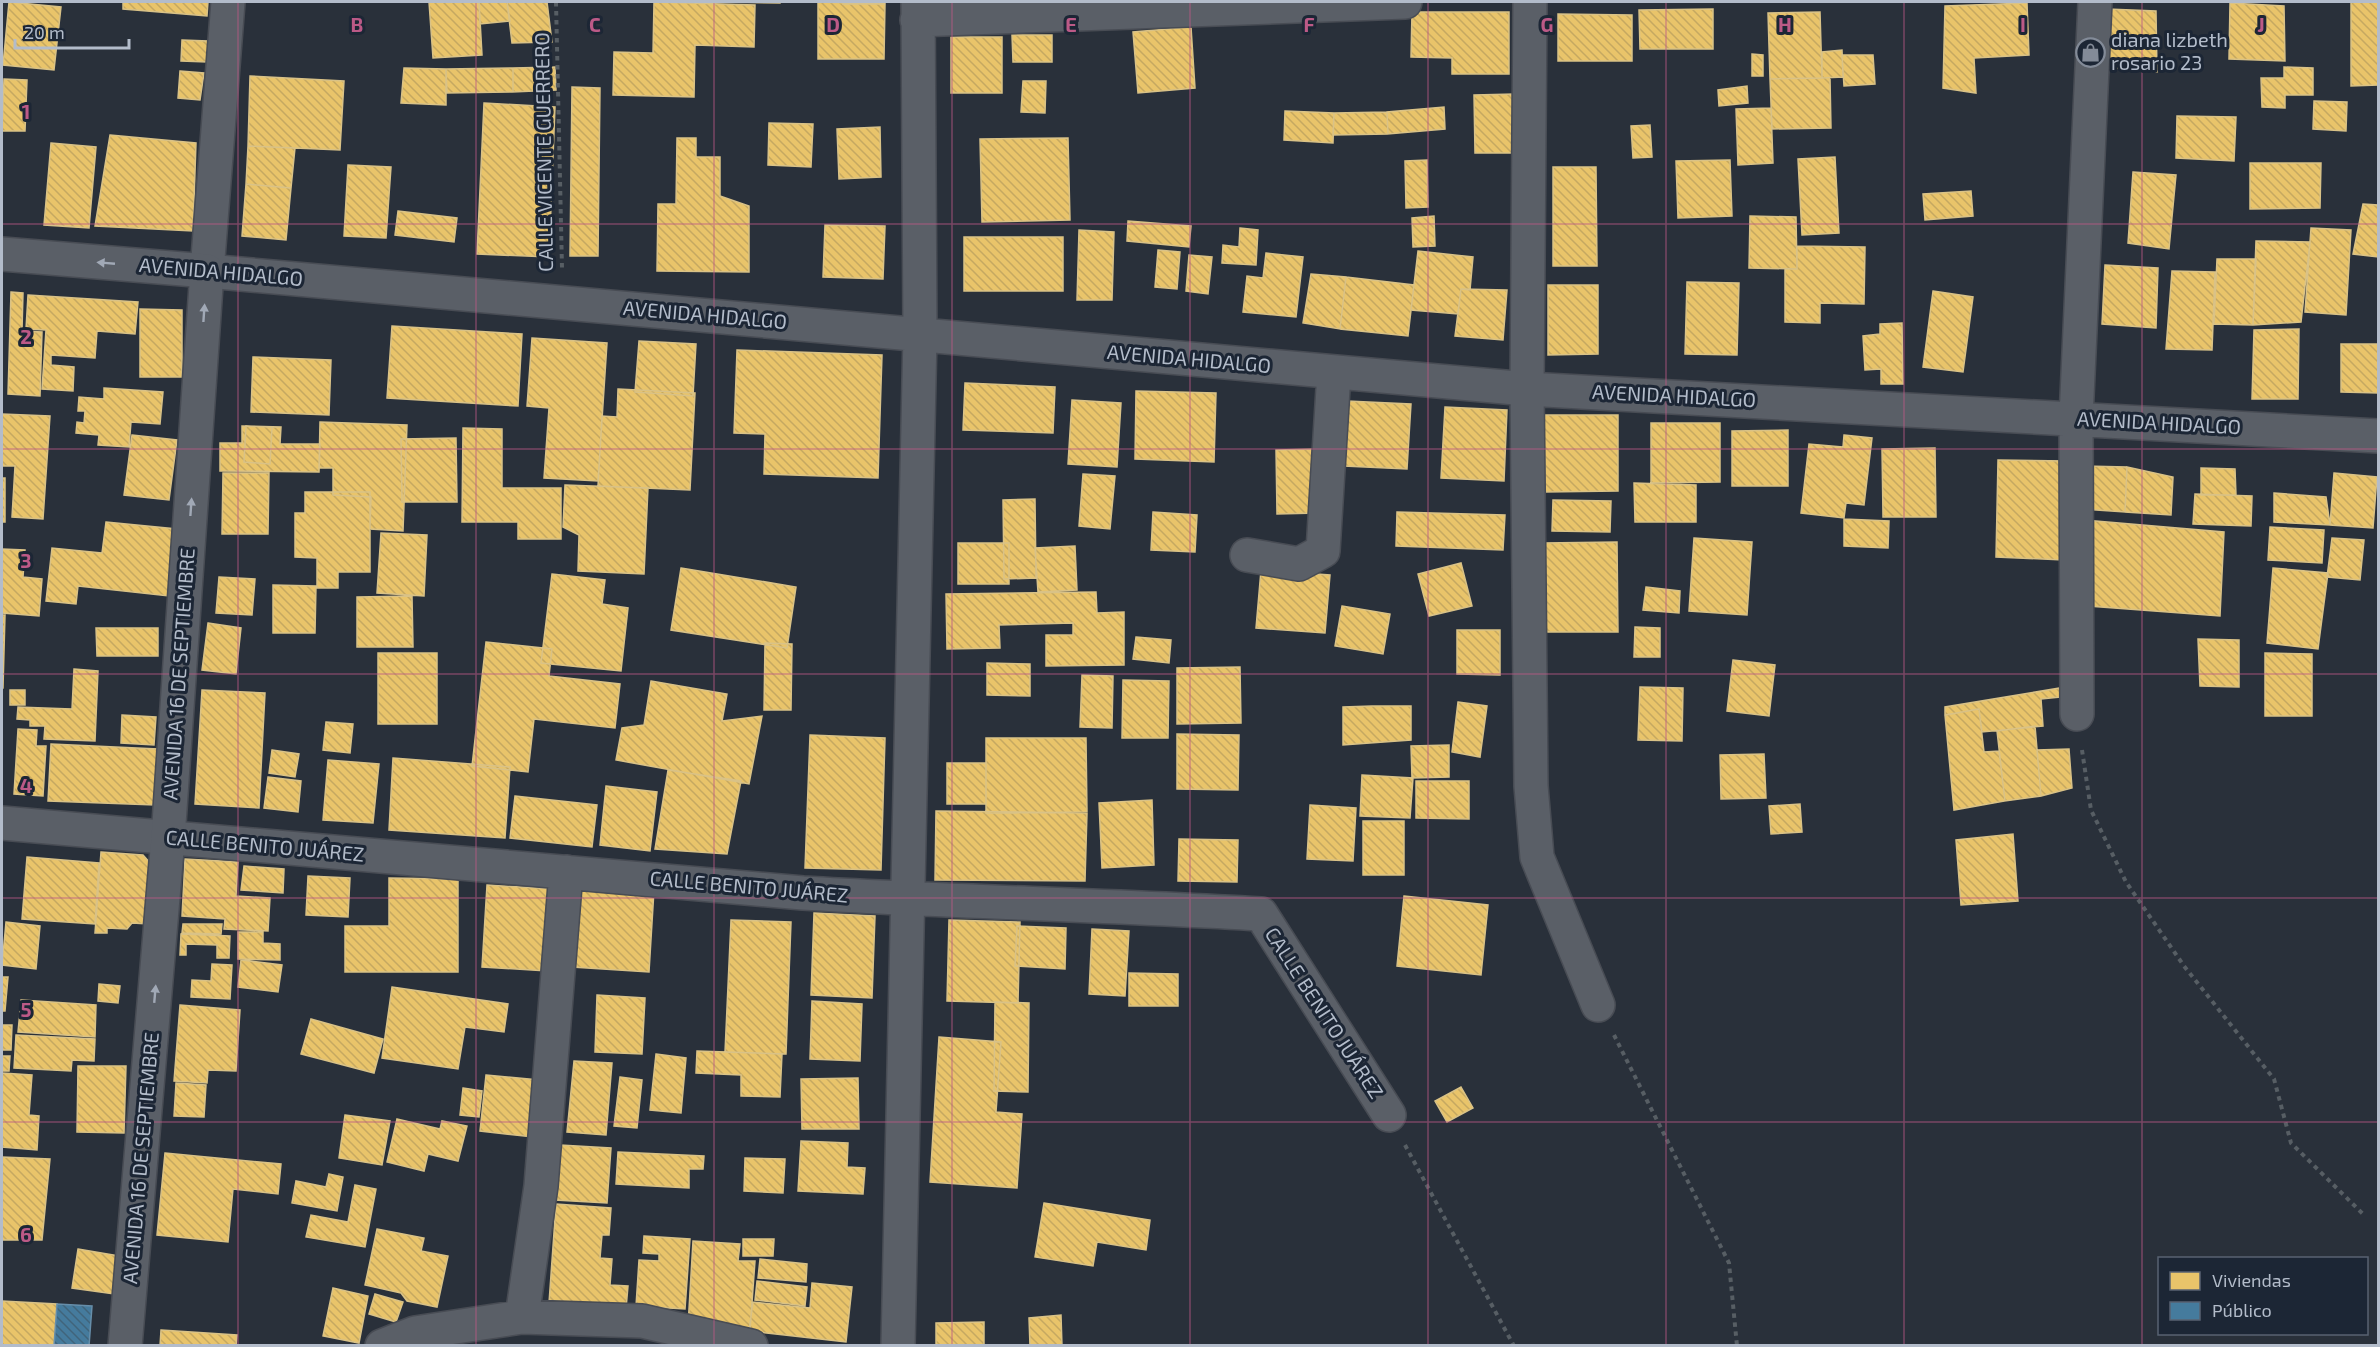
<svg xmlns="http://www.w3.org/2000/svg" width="2380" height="1347" viewBox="0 0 2380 1347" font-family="'Exo 2',sans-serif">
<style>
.homes{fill:url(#homes-back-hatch);stroke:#d9c287;stroke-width:1.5}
.public{fill:url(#public-back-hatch);stroke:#668eaa;stroke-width:1.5}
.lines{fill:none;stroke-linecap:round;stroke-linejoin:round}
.minor-casing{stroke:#484c54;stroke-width:36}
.tertiary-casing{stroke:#484c54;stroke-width:36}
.path{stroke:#575e64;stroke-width:4;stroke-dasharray:4.5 4.5;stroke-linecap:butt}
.minor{stroke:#5a5f67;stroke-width:33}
.tertiary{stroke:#5a5f67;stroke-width:33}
.oneway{fill:#a1a9b6}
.grid{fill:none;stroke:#bc5a87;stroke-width:1.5;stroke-opacity:0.55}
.labels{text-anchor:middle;stroke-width:6;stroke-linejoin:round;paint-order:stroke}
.poi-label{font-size:20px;fill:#b3bcca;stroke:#1c2635;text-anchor:start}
.street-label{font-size:20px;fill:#b3bcca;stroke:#1c2635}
.grid-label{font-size:20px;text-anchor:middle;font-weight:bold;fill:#bc5a87;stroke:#1c2635;stroke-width:6;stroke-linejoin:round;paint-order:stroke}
</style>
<defs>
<pattern id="homes-back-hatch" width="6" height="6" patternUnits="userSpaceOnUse" patternTransform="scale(1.5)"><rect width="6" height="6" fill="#e9c46a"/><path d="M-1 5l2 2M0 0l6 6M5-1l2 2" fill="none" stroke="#c5a861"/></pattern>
<pattern id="public-back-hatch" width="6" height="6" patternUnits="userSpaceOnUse" patternTransform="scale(1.5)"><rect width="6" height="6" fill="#457b9d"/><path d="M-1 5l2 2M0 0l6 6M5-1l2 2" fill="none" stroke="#40647b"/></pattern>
</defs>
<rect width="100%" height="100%" fill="#29303a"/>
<path class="homes" d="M9 2 61 7 54 70 3 65Z
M123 2H208L207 16 123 9Z
M429 2H479L482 55 433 58Z
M479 2H507L510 21 480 24Z
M507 2H547L552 42 512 43Z
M654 2 755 5 754 47 695 45 694 97 613 95 614 52 653 53Z
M722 2H780V3Z
M818 2 885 4 884 59H818Z
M843 2H885V4H843Z
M2351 2H2378V85L2351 86Z
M2027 3 2029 55 1974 58 1976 93 1943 88 1945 6Z
M2230 3 2284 6 2285 61 2229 59Z
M1713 9V49H1640L1639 10Z
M2107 9 2156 11 2157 72 2103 67Z
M1412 12H1509V74H1452V58L1411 57Z
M1820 12 1822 78 1770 79 1768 13Z
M1558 14 1632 15V61H1558Z
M1191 27 1195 88 1138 93 1133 32Z
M1012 35H1052V62H1013Z
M951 37H1002V93H951Z
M182 40 208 41 207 62 181 61Z
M1842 50 1843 77 1822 78V52Z
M1752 54 1763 55V76H1752Z
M1842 55H1873L1875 84 1844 86Z
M555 67 556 90 513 92V68Z
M2284 67 2313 68V95H2285V108L2262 107 2261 78H2284Z
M404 68 446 69V105L401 103Z
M513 68V92L447 93 446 69Z
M180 71 204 73 200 100 178 98Z
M250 76 344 81 340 150 248 146Z
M1822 78H1830L1831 128 1772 129 1770 79Z
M4 79 27 80 25 131H2Z
M1023 81H1046L1045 113 1021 112Z
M1747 86 1748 103 1719 106 1718 90Z
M572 87 600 88 598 256H570Z
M1514 94 1515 153H1475L1474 95Z
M2314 101 2347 102 2346 131 2313 129Z
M484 103 555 107 549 257 477 254Z
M1444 107 1445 129 1388 134 1387 112Z
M1771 108 1773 163 1738 165 1736 109Z
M1285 111 1334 113 1333 143 1284 140Z
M1387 112 1388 134 1333 135 1334 113Z
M2177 116 2236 117 2234 161 2176 158Z
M769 123 813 124 811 167 768 165Z
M1650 125 1652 157 1633 158 1631 126Z
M880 127 881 177 839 179 837 129Z
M110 135 196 143 193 231 95 226Z
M677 138H696V157H720V196L749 206V272L657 271 658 204H676Z
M1068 138 1070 220 982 222 980 139Z
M51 143 96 147 89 228 44 225Z
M248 146 295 148 291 188 246 184Z
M1835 157 1839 233 1802 235 1798 159Z
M1427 160 1428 207 1406 208 1405 161Z
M1730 160 1732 216 1678 218 1676 161Z
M2250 163H2321L2320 208 2250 209Z
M348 165 391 167 386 238 344 236Z
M1553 167H1596L1597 266H1553Z
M2133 172 2176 175 2169 249 2128 243Z
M246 184 291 188 286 240 242 236Z
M1971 191 1973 216 1925 220 1923 194Z
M2363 204 2378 205V257L2353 254Z
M398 211 457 218 454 242 395 235Z
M1434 216 1435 246 1413 247 1412 218Z
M1750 216 1796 217 1797 269 1749 268Z
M1128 221 1191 226 1189 247 1127 241Z
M825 225 885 226 883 279 823 277Z
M1240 228 1258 230 1256 265 1222 263 1223 245 1239 247Z
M2311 228 2351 230 2346 315 2305 312Z
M1079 230 1114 232 1112 300H1077Z
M964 237H1063V291H964Z
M2256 241 2310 242 2301 322 2253 325Z
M1797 246 1865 247 1864 304 1820 303V323L1785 322V269H1797Z
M1158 250 1180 252 1177 289 1155 287Z
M1418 251 1473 257 1470 290 1461 289 1458 314 1411 310Z
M1266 253 1303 257 1296 317 1243 312 1247 276 1263 278Z
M1189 255 1212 257 1208 294 1186 291Z
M2217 259H2256L2253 325 2214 324Z
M2105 265 2158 268 2156 328 2102 324Z
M2172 271 2215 272 2212 350 2166 349Z
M1311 274 1346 277 1340 329 1303 323Z
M1346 277 1414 285 1408 336 1340 329Z
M1687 282 1739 283 1737 355 1685 354Z
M1548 285H1598V354L1548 355Z
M1461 289 1507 290 1503 340 1455 336Z
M1933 291 1973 297 1963 372 1923 367Z
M11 292 23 293 22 331 42 332 40 396 8 394Z
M28 295 138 302 135 334 97 331 95 358 51 355V365L74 367 73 391 42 389 46 330 26 329Z
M140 309 182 310V377H140Z
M1902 323 1903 384H1881V369L1865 370 1863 336 1880 334V324Z
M392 326 522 334 518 406 387 398Z
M2299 329 2298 399H2252L2254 330Z
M532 338 607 343 598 481 544 478 549 408 527 406Z
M639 341 696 344 693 396 635 392Z
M2341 344H2378V393L2341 392Z
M737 350 882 355 878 478 764 474 765 434 734 433Z
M253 357 331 360 329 415 251 412Z
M965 383 1055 387 1053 433 963 430Z
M104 388 163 392 160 424 131 422 129 447 98 445 99 435 76 433 77 422 84 423 85 411H78L79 397 104 399Z
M618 389 695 393 690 490 598 486 602 416 617 417Z
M1136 391 1216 393 1214 462 1135 459Z
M1072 400 1121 403 1117 467 1068 464Z
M1347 401 1411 404 1407 469 1344 466Z
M1445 407 1507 410 1504 481 1441 478Z
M2 414 50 416 43 519 12 517 15 466H2Z
M1544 415H1618V491L1545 492Z
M320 422 407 425 403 531 370 529 371 497 333 495V468H319Z
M1651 423H1720V482L1651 483Z
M242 426 281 427 280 444H320L319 472 220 471V443H242Z
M246 426 272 427 270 464 244 462Z
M463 428 502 429V488H561V539H518V522H462Z
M1788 430V486H1732V431Z
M132 435 177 440 169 500 124 495Z
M1844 435 1872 438 1864 505 1846 503 1844 518 1801 513 1809 444 1843 447Z
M456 438 457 502H402L401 439Z
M1935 448 1936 517H1883L1882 449Z
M1318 449V513L1277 514 1276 450Z
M1998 460 2066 461 2063 560 1996 557Z
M2084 466 2127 467 2125 512 2082 509Z
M2127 467 2173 477 2171 515 2125 512Z
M2201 468 2235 469 2236 495H2201Z
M223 473H269L268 534H222Z
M2334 473 2377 477 2373 528 2330 525Z
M1083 474 1115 476 1110 529 1079 526Z
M2 478H5V522H2Z
M1634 483 1696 485V522H1635Z
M565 485 648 488 644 574 578 571 579 535 563 527Z
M305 492H370V572H338V588H317V558L295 557V513H305Z
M2274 493 2326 497 2330 525 2274 522Z
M2195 494 2252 496 2251 526 2193 524Z
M1035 499 1036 578 1004 579 1003 500Z
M1553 500 1611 501 1610 532 1552 531Z
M1153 512 1197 515 1195 552 1151 550Z
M1397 512 1505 515 1503 550 1396 546Z
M1844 519 1889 521 1888 548 1844 546Z
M2084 520 2224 532 2220 616 2088 606Z
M106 522 177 529 169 596 78 586 76 604 46 601 52 548 102 553Z
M2270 527 2324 530 2322 563 2268 560Z
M381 533 427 535 424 596 377 593Z
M1694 538 1752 542 1747 615 1689 611Z
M2332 538 2364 540 2360 580 2327 577Z
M1617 542 1618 632H1543V543Z
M958 543H1009V584H958Z
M1075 546 1077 590 1038 592 1035 548Z
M2 549 25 550 23 577 42 579 39 616 2 613Z
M1461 563 1472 606 1429 616 1418 574Z
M681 568 796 587 787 648 671 630Z
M2273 568 2328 573 2318 649 2267 643Z
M1261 570 1330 575 1325 633 1256 628Z
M552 574 605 580 602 604 628 608 621 671 541 663Z
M219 577 255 579 252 615 216 613Z
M273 585 316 586 315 633H273Z
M1646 587 1680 591 1679 613 1643 610Z
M1096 592 1097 613 1124 612V665L1046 666V635H1073V623L999 625 1000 648 947 649 946 594Z
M412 596 413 647H357V597Z
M1342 606 1390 614 1383 654 1335 646Z
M2 615H5L3 688H2Z
M208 623 241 628 236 674 202 670Z
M1635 627 1660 628V657H1634Z
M96 628H158V656H97Z
M1457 630H1500V675L1457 674Z
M1136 637 1171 640 1169 663 1133 659Z
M2198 639 2239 640V687L2200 686Z
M486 642 552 649 549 676 620 684 615 728 534 719 528 772 472 766Z
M765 643 792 644 791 710H764Z
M378 653H437V724H378Z
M2265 653 2312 654V716H2265Z
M1733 660 1775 665 1769 716 1727 711Z
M987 663 1030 664V696L987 695Z
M1240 667 1241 723 1177 724V668Z
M74 669 98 671 95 741 44 739 45 726H30V720L17 719 18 707 72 709Z
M1082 675 1113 676 1112 728 1080 727Z
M1123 680 1169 681 1168 738H1122Z
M651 681 727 694 722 721 762 716 749 784 616 760 622 728 644 725Z
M1640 687 1683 688 1682 741 1638 740Z
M2060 688V697L2041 699 2043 726 1982 732 1979 709 1945 715V707Z
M10 690H25V705H10Z
M202 690 265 693 259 808 195 804Z
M1458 702 1487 706 1480 757 1452 752Z
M1372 706H1411V740L1343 745V707Z
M1979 709 1984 752 1999 751 2005 801 1954 810 1945 715Z
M122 715 156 717 154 745 121 743Z
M326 722 353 724 350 753 323 750Z
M2035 726 2041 796 2005 801 1997 731Z
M18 729 37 730 36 746H46L43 796 14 794Z
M1177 734 1239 735 1238 790 1177 789Z
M810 735 885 738 881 870 805 868Z
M986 738H1086L1087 812 986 813Z
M51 744 158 749 155 805 48 801Z
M1449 745V777L1412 778 1411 746Z
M2069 749 2072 788 2041 796 2037 750Z
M272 750 299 754 295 777 269 773Z
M1764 754 1766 798 1721 799 1720 755Z
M393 758 510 767 505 838 389 830Z
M328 760 379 764 373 823 323 820Z
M947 763H986V804H947Z
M668 770 741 781 727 854 655 849Z
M1362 775 1413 778 1410 818 1360 816Z
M268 777 301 781 298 812 264 808Z
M1416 781H1469V819L1416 818Z
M606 786 657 792 650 851 600 845Z
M515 796 597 805 592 847 510 838Z
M1152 800 1154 865 1102 868 1099 803Z
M1800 804 1802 832 1771 834 1769 806Z
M1310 805 1356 808 1353 861 1307 859Z
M936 811 1087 813 1085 881 935 880Z
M1363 821H1404V875H1363Z
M2013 834 2018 901 1961 905 1956 840Z
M1179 839 1238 840 1237 882 1178 881Z
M101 852 143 855 151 864 148 924 132 923 127 929 107 928V933H95Z
M27 857 99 863 95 924 22 919Z
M185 859 238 862 236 896 270 898 268 931 224 929 225 919 182 916Z
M244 866 284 869 283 893 241 890Z
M308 876 350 878 348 917 306 915Z
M389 878 458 879V972H345V926H389Z
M487 885 553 889 547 971 482 967Z
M577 885 654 890 649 972 572 967Z
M1404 896 1488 905 1481 975 1397 966Z
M814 913 875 916 872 998 811 995Z
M731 920 791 922 786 1054 725 1052Z
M949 920 1020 922 1018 1003 947 1001Z
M6 922 40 926 36 969 2 965Z
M183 924H222L221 934 182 933Z
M1017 926 1066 928 1065 969 1015 966Z
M1092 929 1129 931 1125 996 1089 994Z
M238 932H263V943L280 944V960L238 959Z
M181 934 230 936 229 958H217V945L186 944V955H180Z
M241 960 282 965 278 992 238 987Z
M212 964 232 965 230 999 191 997 192 980 211 981Z
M1129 973 1178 974V1006H1129Z
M2 977H8L5 1011H2Z
M99 984 120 986 118 1003 98 1001Z
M392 987 508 1004 504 1032 465 1027 458 1069 382 1058Z
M597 995 645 998 642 1054 595 1052Z
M21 1000 96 1005 95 1037 18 1032Z
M812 1001 862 1004 860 1061 810 1059Z
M995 1002 1029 1003 1028 1092 994 1091Z
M180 1005 240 1010 236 1071 208 1070 207 1083 174 1081Z
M311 1019 383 1039 374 1073 301 1054Z
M2 1025H12L11 1050H2Z
M16 1035 95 1039 94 1061 72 1060 71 1071 14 1068Z
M939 1037 1001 1042 996 1112 1022 1114 1017 1188 930 1182Z
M697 1051 782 1054 780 1097 741 1096V1075L696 1073Z
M656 1054 686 1058 681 1113 650 1110Z
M2 1056H10L9 1071H2Z
M574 1061 612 1063 606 1135 567 1132Z
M78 1066H126L124 1133 77 1132Z
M2 1073 32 1075 29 1115 39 1116 37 1150 2 1147Z
M486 1075 539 1080 533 1137 480 1131Z
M620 1077 642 1080 637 1128 614 1126Z
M858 1078 859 1129H802L801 1079Z
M176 1083 206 1085 204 1117 174 1116Z
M1461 1087 1473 1108 1447 1122 1435 1101Z
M463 1088 482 1091 479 1117 460 1115Z
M345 1115 390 1121 382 1165 339 1158Z
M397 1119 440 1129 442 1121 467 1126 458 1161 428 1154 424 1171 387 1162Z
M801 1141 848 1143 847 1167 865 1168 863 1194 798 1191Z
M560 1145 611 1148 607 1203 555 1200Z
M618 1152 704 1156 703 1169H689V1188L616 1184Z
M165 1153 281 1164 278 1194 233 1189 228 1242 157 1235Z
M2 1157 50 1159 42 1240H2Z
M745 1158 785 1159 783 1193 744 1191Z
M329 1174 343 1177 337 1211 292 1203 296 1181 326 1187Z
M355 1185 376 1189 365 1247 306 1237 311 1215 348 1222Z
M1044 1203 1150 1220 1146 1250 1097 1242 1093 1266 1035 1257Z
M556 1204 611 1208 609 1235H602L600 1258 612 1259 610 1285 628 1286 626 1309 549 1303Z
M377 1229 424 1238 421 1251 448 1256 437 1307 407 1301 401 1293 365 1285Z
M644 1236 690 1239 685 1309 636 1306 639 1260 659 1261V1254L643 1253Z
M743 1239H774L773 1256H743Z
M693 1241 740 1244 738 1261H755L750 1330 688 1326Z
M78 1249 120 1256 114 1294 72 1288Z
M760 1259 807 1264 806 1282 758 1278Z
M757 1281 807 1287 805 1306 755 1300Z
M812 1283 852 1287 846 1342 749 1331 753 1302 810 1308Z
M333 1288 368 1296 359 1343 323 1336Z
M375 1294 403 1302 396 1322 369 1314Z
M2 1301 57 1304 54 1346H2Z
M1061 1315 1062 1346H1030L1029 1318Z
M984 1322V1346H936V1323Z
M161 1330 237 1335 236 1346H160Z"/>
<path class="public" d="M57 1304 92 1306 89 1346H54Z"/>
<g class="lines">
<defs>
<path id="minor" d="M228 2 207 271 1527 389 2378 436
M1530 2 1527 389 1531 786 1537 857 1598 1005
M917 20 1405 2
M1247 555 1299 564 1323 551 1334 372
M2077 714 2076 418 2095 2
M2 823 803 893C955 902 1108 905 1261 914L1389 1115
M522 1317 541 1186 566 872
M382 1346 415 1333 522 1317 642 1321 751 1346
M898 1346 920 334 918 2"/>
<path id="tertiary" d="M2 254 207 271 168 838 125 1346"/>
</defs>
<use href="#minor" class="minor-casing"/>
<use href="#tertiary" class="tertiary-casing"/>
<path class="path" d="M556 2 562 268
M2082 750 2091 810 2126 882 2184 966 2274 1079 2291 1143 2364 1215
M1614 1035 1729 1263 1737 1346
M1405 1145 1514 1346"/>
<use href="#minor" class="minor"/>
<use href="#tertiary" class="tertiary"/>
</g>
<defs><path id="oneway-solid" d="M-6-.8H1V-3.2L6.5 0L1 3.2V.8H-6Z" transform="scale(1.5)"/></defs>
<g class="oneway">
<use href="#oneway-solid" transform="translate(106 263) rotate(-175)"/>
<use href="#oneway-solid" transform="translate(204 313) rotate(-86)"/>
<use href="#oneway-solid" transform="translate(191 507) rotate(-86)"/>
<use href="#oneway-solid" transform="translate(155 994) rotate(-85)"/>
</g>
<path class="grid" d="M238 2V1346M476 2V1346M714 2V1346M952 2V1346M1190 2V1346M1428 2V1346M1666 2V1346M1904 2V1346M2142 2V1346M2 224H2378M2 449H2378M2 674H2378M2 898H2378M2 1122H2378"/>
<defs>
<symbol id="shop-ring" viewBox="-11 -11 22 22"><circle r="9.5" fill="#1c2635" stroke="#838b98" stroke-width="1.5"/><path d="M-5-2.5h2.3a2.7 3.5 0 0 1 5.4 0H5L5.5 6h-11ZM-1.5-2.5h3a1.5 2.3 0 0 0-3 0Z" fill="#838b98"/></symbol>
</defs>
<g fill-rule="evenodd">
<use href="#shop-ring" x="2074" y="36" width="33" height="33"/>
</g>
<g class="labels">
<g class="poi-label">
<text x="2111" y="47">diana lizbeth<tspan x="2111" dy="23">rosario 23</tspan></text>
</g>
<g class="street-label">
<text transform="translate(544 152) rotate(-91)" y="7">CALLE VICENTE GUERRERO</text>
<text transform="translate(221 272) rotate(5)" y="7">AVENIDA HIDALGO</text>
<text transform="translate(705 315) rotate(5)" y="7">AVENIDA HIDALGO</text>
<text transform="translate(1189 359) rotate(5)" y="7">AVENIDA HIDALGO</text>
<text transform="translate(1674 396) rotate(3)" y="7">AVENIDA HIDALGO</text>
<text transform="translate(2159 423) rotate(3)" y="7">AVENIDA HIDALGO</text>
<text transform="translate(179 674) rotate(-86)" y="7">AVENIDA 16 DE SEPTIEMBRE</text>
<text transform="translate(265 846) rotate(5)" y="7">CALLE BENITO JUÁREZ</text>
<text transform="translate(749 887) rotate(5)" y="7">CALLE BENITO JUÁREZ</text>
<text transform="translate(1324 1013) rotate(57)" y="7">CALLE BENITO JUÁREZ</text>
<text transform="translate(141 1158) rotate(-85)" y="7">AVENIDA 16 DE SEPTIEMBRE</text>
</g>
</g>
<g class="grid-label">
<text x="357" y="32">B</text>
<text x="595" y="32">C</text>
<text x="833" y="32">D</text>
<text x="1071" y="32">E</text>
<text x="1309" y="32">F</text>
<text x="1547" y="32">G</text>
<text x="1785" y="32">H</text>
<text x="2023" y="32">I</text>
<text x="2261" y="32">J</text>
<text x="26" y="119">1</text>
<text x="26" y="344">2</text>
<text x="26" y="568">3</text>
<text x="26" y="793">4</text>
<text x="26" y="1017">5</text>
<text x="26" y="1242">6</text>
</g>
<rect width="2380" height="1347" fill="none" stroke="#b3bcca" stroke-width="6"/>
<rect x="2158" y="1257" width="210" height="78" fill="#1c2635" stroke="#586271" stroke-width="1.5"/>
<rect x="2170" y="1272" width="30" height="18" fill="#e9c46a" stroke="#586271" stroke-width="1.5"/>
<text x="2212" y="1287" font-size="18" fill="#b3bcca">Viviendas</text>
<rect x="2170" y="1302" width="30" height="18" fill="#457b9d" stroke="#586271" stroke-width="1.5"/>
<text x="2212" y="1317" font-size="18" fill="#b3bcca">Público</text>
<path d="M15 39v9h114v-9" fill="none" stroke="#b3bcca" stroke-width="3"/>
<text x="24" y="39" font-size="18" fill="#b3bcca" stroke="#1c2635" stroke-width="4.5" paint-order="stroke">20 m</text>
</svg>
